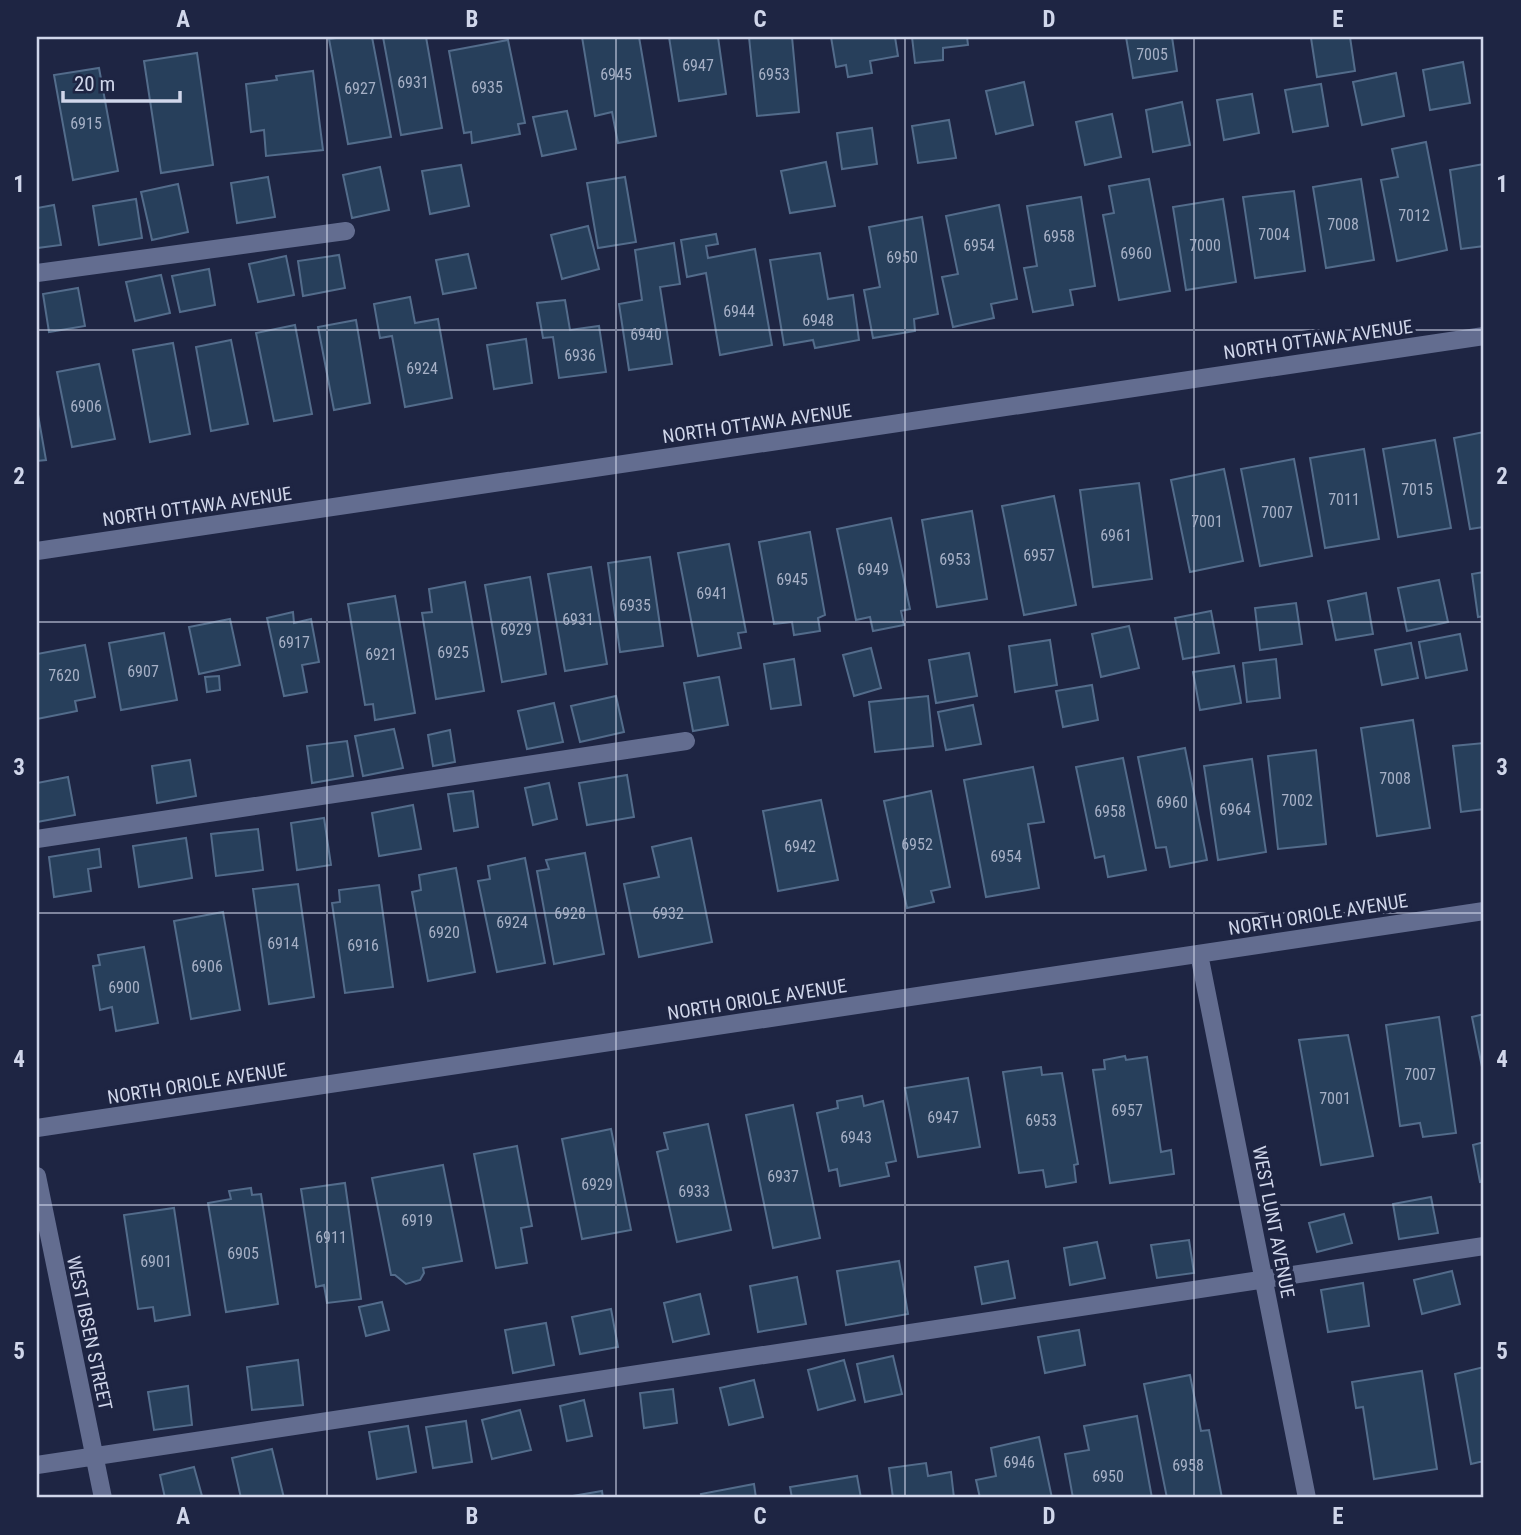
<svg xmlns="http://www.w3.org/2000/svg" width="1521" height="1535" viewBox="0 0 1521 1535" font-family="'Roboto Condensed',sans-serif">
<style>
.building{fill:#273f5b;stroke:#536c8b;stroke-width:2}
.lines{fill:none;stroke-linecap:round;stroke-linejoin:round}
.minor{stroke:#636d90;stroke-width:18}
.grid{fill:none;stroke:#d0d6ea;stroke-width:2;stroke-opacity:0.55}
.labels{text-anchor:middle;stroke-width:7;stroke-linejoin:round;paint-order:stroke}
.number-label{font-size:16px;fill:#a6b0c6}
.street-label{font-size:19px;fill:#d0d6ea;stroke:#1e2543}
.neatline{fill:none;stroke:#d0d6ea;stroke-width:2.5}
.grid-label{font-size:23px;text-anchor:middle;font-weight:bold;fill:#d0d6ea}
</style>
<rect width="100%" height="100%" fill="#1e2543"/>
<path class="building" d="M343 37H372L391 137 348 144 329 39Z
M383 37H426L442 128 401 135Z
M582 37H639L656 136 618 143 612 112 595 116Z
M669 37H718L726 94 679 101Z
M749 37H792L799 112 757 116Z
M831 37H895L898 56 870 61 872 73 848 77 846 65 836 67Z
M912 37H967L968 45 943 48V60L915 63Z
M1126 37H1172L1177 71 1133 78Z
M1317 37H1350L1355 71 1317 77 1311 38Z
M508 40 525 123 518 124 520 134 472 143 471 132 464 133 449 51Z
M197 53 213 165 161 173 144 61Z
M1463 62 1470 103 1430 110 1423 70Z
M99 68 118 171 73 180 54 75Z
M313 71 323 150 266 156 264 130 251 132 246 84 277 80 276 76Z
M1396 73 1404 116 1362 125 1353 82Z
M1024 82 1033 125 996 134 986 91Z
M1321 84 1328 126 1293 132 1285 90Z
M1252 94 1259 133 1224 140 1217 100Z
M1182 102 1190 145 1153 152 1146 110Z
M567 111 576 149 542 156 533 117Z
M1112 114 1121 157 1085 165 1076 122Z
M949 120 956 158 918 163 912 126Z
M872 128 877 164 842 169 837 133Z
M1426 142 1447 250 1397 261 1381 180 1398 177 1392 149Z
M826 162 835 206 790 213 781 171Z
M1484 164V246L1461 249 1450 170Z
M461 165 469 206 430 214 422 171Z
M380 167 389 210 352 218 343 175Z
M268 177 275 217 237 223 231 183Z
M625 177 636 242 598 248 587 183Z
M1149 179 1170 291 1119 300 1103 215 1114 213 1109 186Z
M1361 179 1374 260 1326 268 1313 187Z
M178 184 188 232 152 240 141 192Z
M1294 191 1305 271 1255 278 1243 197Z
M1081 197 1095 286 1070 290 1073 305 1033 312 1024 268 1037 266 1027 206Z
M136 199 142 238 99 245 93 206Z
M1223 199 1236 282 1186 290 1173 207Z
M54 205 61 245 37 248V208Z
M999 205 1017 299 991 304 994 318 953 327 942 277 958 274 946 216Z
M922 217 938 314 914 319 915 331 873 338 864 290 880 287 869 227Z
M588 226 599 269 562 279 551 235Z
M716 234 718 244 706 246 708 258 755 249 772 345 720 355 706 273 687 277 681 240Z
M674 243 680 284 660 287 672 364 629 370 619 304 642 300 635 250Z
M820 253 828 299 853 295 859 340 815 348 813 340 784 345 770 260Z
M468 254 476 288 443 294 436 260Z
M339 255 345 288 303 296 298 261Z
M286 256 294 295 258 302 249 264Z
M209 269 215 305 180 312 172 276Z
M161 275 170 313 135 321 126 282Z
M78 288 85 326 49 332 43 294Z
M410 297 415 323 438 319 452 398 405 407 392 336 380 338 374 304Z
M565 300 570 330 599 326 606 372 559 378 553 337 543 338 537 303Z
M356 320 370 403 334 410 318 327Z
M295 325 312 414 274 421 256 333Z
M526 339 532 383 494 389 487 345Z
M231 340 248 424 211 431 196 347Z
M173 343 190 434 150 442 133 350Z
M99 364 115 439 72 447 57 372Z
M37 409 46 460 37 461Z
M1484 432V527L1470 529 1454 438Z
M1435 440 1451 528 1398 537 1383 449Z
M1364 449 1379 539 1325 548 1310 458Z
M1294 459 1312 556 1260 566 1241 469Z
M1224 469 1243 561 1190 572 1171 480Z
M1139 483 1152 579 1093 587 1080 490Z
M1054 496 1076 605 1024 615 1002 506Z
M972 511 987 599 937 607 922 520Z
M891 518 910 609 901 611 904 625 873 631 870 617 856 620 837 529Z
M810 532 825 615 818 618 820 631 794 635 792 622 774 624 759 542Z
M729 544 746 632 738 633 741 648 698 656 678 553Z
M650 557 663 646 620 652 608 563Z
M591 567 607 664 565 671 548 574Z
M1484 572V616L1478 617 1472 574Z
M530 577 546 674 502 682 485 585Z
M1439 580 1448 622 1407 631 1398 588Z
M465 582 484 691 436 699 422 613 432 612 429 589Z
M1366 593 1373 634 1336 640 1328 601Z
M395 596 415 713 375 720 373 704 365 705 348 604Z
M1296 603 1302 644 1260 650 1255 608Z
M1211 611 1219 653 1183 659 1175 618Z
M293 612 294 623 311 619 319 662 302 665 307 692 284 696 267 618Z
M230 619 240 665 199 674 189 627Z
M1129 626 1139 668 1101 677 1092 634Z
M164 633 177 700 121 710 109 643Z
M1460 634 1467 670 1426 678 1419 642Z
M1050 640 1057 685 1015 692 1009 646Z
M1411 643 1418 678 1382 685 1375 650Z
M85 645 95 697 75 701 77 711 37 719V654Z
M871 648 881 688 854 696 843 655Z
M969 653 977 696 936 703 929 660Z
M794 659 801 705 771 709 764 664Z
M1276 659 1280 698 1247 702 1243 663Z
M1234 666 1241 703 1200 710 1193 672Z
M219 676 220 690 207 692 205 677Z
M719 677 728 725 693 731 684 683Z
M1092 685 1098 720 1063 727 1056 691Z
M616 696 624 732 580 742 571 706Z
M928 696 933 746 875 752 869 702Z
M554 703 563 742 527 749 518 711Z
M973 705 981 744 946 750 938 712Z
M1413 720 1430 828 1377 836 1361 728Z
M394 729 403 768 363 776 355 736Z
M450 730 455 762 433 766 428 735Z
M347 741 353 776 312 783 307 746Z
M1484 743V809L1461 812 1453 746Z
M1185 748 1207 860 1170 867 1166 847 1156 848 1138 757Z
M1316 750 1326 844 1278 849 1268 756Z
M1123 758 1146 870 1108 877 1104 856 1095 858 1076 767Z
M1252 759 1266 852 1218 860 1204 766Z
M190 760 196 796 157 803 152 766Z
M1033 767 1044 822 1028 824 1039 888 986 897 964 780Z
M627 775 634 817 587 825 579 783Z
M68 777 75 815 37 822V783Z
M549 783 557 819 533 825 525 788Z
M473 791 478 827 454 831 448 794Z
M931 791 950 887 931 891 934 902 907 908 884 801Z
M821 800 838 880 778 891 763 811Z
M413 805 421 849 379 856 372 813Z
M324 818 331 865 297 870 291 823Z
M258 829 263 870 216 876 211 834Z
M186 838 192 878 139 887 133 846Z
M691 838 712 942 639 957 624 884 659 877 652 847Z
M99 849 101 867 88 869 91 891 54 897 49 857Z
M585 853 604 954 554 964 537 871 549 869 546 860Z
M525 858 545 963 497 972 478 881 490 879 488 866Z
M456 868 475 972 428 981 412 892 421 890 419 875Z
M298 884 314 997 269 1004 253 889Z
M379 885 393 987 345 993 332 903 340 902 339 890Z
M223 912 240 1010 191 1019 174 921Z
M144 947 158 1023 116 1031 112 1007 100 1010 93 966 100 965 98 955Z
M1484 1014V1077L1472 1017Z
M1439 1017 1456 1133 1423 1137 1420 1123 1400 1126 1386 1025Z
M1348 1035 1373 1156 1321 1165 1299 1040Z
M1125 1056 1126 1060 1147 1057 1161 1152 1171 1150 1174 1174 1110 1183 1093 1070 1105 1069 1104 1060Z
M1041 1067 1042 1075 1062 1073 1078 1164 1074 1165 1076 1182 1046 1187 1043 1170 1019 1173 1003 1072Z
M968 1078 980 1147 918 1157 905 1088Z
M862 1096 864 1106 883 1101 896 1161 886 1163 889 1176 840 1186 837 1169 829 1171 817 1113 838 1108 837 1101Z
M793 1105 820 1238 773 1248 746 1115Z
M708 1124 731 1230 677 1242 657 1152 668 1149 664 1133Z
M611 1129 631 1230 582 1239 562 1139Z
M1484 1142V1181L1480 1182 1473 1145Z
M517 1146 532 1226 521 1228 527 1263 496 1268 474 1154Z
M443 1165 462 1261 423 1268 424 1273 420 1280 406 1284 395 1275H391L372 1178Z
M345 1183 361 1299 327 1303 324 1285 316 1287 301 1189Z
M251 1188 252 1195 261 1194 278 1304 226 1312 208 1203 231 1199 229 1191Z
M1431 1197 1438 1233 1399 1239 1393 1204Z
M174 1208 190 1315 155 1321 153 1307 138 1309 124 1215Z
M1344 1214 1352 1243 1317 1252 1309 1223Z
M1189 1240 1194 1273 1157 1278 1151 1245Z
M1097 1242 1105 1278 1070 1285 1064 1248Z
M899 1261 908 1314 846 1325 837 1271Z
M1008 1261 1015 1298 982 1304 975 1267Z
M1452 1271 1460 1304 1422 1314 1414 1280Z
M797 1277 806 1324 758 1332 750 1286Z
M1363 1283 1369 1326 1328 1332 1321 1290Z
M700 1294 709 1334 673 1342 664 1303Z
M382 1302 389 1330 366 1336 359 1307Z
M611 1309 618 1347 580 1354 572 1317Z
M546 1323 554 1365 513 1373 505 1330Z
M1079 1330 1085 1365 1045 1373 1038 1337Z
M893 1356 902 1394 865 1402 857 1364Z
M298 1360 303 1405 252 1410 247 1367Z
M844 1360 855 1400 818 1410 808 1370Z
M1484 1367V1465V1461L1471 1464 1455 1374Z
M1422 1371 1437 1469 1374 1479 1363 1407 1356 1408 1352 1382Z
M1190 1375 1201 1431 1209 1430 1222 1498H1167L1144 1384Z
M754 1380 763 1417 729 1425 720 1388Z
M188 1386 192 1425 154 1430 148 1392Z
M673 1389 677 1423 644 1428 640 1393Z
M584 1400 592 1436 567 1441 560 1406Z
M520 1410 531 1450 492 1459 482 1420Z
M1137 1416 1152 1498H1073L1065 1454 1089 1450 1084 1426Z
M466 1421 472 1462 433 1468 426 1427Z
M408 1426 416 1472 377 1479 369 1432Z
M1039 1437 1052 1498H980L976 1480 996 1476 991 1448Z
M272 1449 284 1498H241L232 1458Z
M926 1463 928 1476 951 1472 954 1498H893L889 1468Z
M194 1467 202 1496 190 1498H165L160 1475Z
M857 1476 861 1498H792L790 1487Z
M754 1484 756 1498H702L701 1494Z
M602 1491 603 1498H561Z"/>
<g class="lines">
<path class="minor" d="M37 273 346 231
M37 551 1484 336
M37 839 686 741
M1199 954 1307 1498
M37 1128 1484 911
M37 1176 103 1498
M37 1465 1484 1246"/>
</g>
<path class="grid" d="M327 37V1498M616 37V1498M905 37V1498M1194 37V1498M37 330H1484M37 622H1484M37 913H1484M37 1205H1484"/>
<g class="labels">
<g class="number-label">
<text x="1152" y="60">7005</text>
<text x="698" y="71">6947</text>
<text x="616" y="80">6945</text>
<text x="774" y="80">6953</text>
<text x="413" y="88">6931</text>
<text x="487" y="93">6935</text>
<text x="360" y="94">6927</text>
<text x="86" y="129">6915</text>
<text x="1414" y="221">7012</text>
<text x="1343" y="230">7008</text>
<text x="1274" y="240">7004</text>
<text x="1059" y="242">6958</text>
<text x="979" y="251">6954</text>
<text x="1205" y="251">7000</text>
<text x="1136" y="259">6960</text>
<text x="902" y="263">6950</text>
<text x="739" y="317">6944</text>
<text x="818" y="326">6948</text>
<text x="646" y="340">6940</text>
<text x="580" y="361">6936</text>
<text x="422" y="374">6924</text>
<text x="86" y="412">6906</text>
<text x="1417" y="495">7015</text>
<text x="1344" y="505">7011</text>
<text x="1277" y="518">7007</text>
<text x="1207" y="527">7001</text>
<text x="1116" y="541">6961</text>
<text x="1039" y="561">6957</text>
<text x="955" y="565">6953</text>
<text x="873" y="575">6949</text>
<text x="792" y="585">6945</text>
<text x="712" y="599">6941</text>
<text x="635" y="611">6935</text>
<text x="578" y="625">6931</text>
<text x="516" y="635">6929</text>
<text x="294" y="648">6917</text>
<text x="453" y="658">6925</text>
<text x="381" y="660">6921</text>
<text x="143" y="677">6907</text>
<text x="64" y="681">7620</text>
<text x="1395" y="784">7008</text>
<text x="1297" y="806">7002</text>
<text x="1172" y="808">6960</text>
<text x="1235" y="815">6964</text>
<text x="1110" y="817">6958</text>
<text x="917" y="850">6952</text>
<text x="800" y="852">6942</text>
<text x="1006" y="862">6954</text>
<text x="570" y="919">6928</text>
<text x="668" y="919">6932</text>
<text x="512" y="928">6924</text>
<text x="444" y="938">6920</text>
<text x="283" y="949">6914</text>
<text x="363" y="951">6916</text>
<text x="207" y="972">6906</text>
<text x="124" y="993">6900</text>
<text x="1420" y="1080">7007</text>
<text x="1335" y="1104">7001</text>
<text x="1127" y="1116">6957</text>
<text x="943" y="1123">6947</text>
<text x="1041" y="1126">6953</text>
<text x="856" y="1143">6943</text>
<text x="783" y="1182">6937</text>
<text x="597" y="1190">6929</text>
<text x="694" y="1197">6933</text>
<text x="417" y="1226">6919</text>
<text x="331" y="1243">6911</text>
<text x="243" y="1259">6905</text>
<text x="156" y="1267">6901</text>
<text x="1019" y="1468">6946</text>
<text x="1188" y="1471">6958</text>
<text x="1108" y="1482">6950</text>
</g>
<g class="street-label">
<text transform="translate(1318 339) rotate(-8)" y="7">NORTH OTTAWA AVENUE</text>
<text transform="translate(757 423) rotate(-8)" y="7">NORTH OTTAWA AVENUE</text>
<text transform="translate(197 506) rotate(-8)" y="7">NORTH OTTAWA AVENUE</text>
<text transform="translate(1318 914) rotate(-9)" y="7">NORTH ORIOLE AVENUE</text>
<text transform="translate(757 999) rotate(-9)" y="7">NORTH ORIOLE AVENUE</text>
<text transform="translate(197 1083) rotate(-9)" y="7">NORTH ORIOLE AVENUE</text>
<text transform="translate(1274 1222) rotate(79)" y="7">WEST LUNT AVENUE</text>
<text transform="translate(90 1333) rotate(78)" y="7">WEST IBSEN STREET</text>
</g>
</g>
<rect width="1521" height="1535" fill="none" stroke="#1e2543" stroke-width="77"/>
<path d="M63 91v10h117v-10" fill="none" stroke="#d0d6ea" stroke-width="3.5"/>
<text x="74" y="91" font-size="21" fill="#d0d6ea" stroke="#1e2543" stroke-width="5" paint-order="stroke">20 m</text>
<rect x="38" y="38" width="1444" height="1458" class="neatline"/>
<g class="grid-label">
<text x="183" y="27">A</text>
<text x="472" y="27">B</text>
<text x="760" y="27">C</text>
<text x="1049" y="27">D</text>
<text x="1338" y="27">E</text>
<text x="19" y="192">1</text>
<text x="1502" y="192">1</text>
<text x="19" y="484">2</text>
<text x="1502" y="484">2</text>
<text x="19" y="775">3</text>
<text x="1502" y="775">3</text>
<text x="19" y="1067">4</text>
<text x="1502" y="1067">4</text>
<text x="19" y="1359">5</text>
<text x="1502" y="1359">5</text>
<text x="183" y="1524">A</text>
<text x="472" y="1524">B</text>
<text x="760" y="1524">C</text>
<text x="1049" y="1524">D</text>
<text x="1338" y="1524">E</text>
</g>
</svg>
